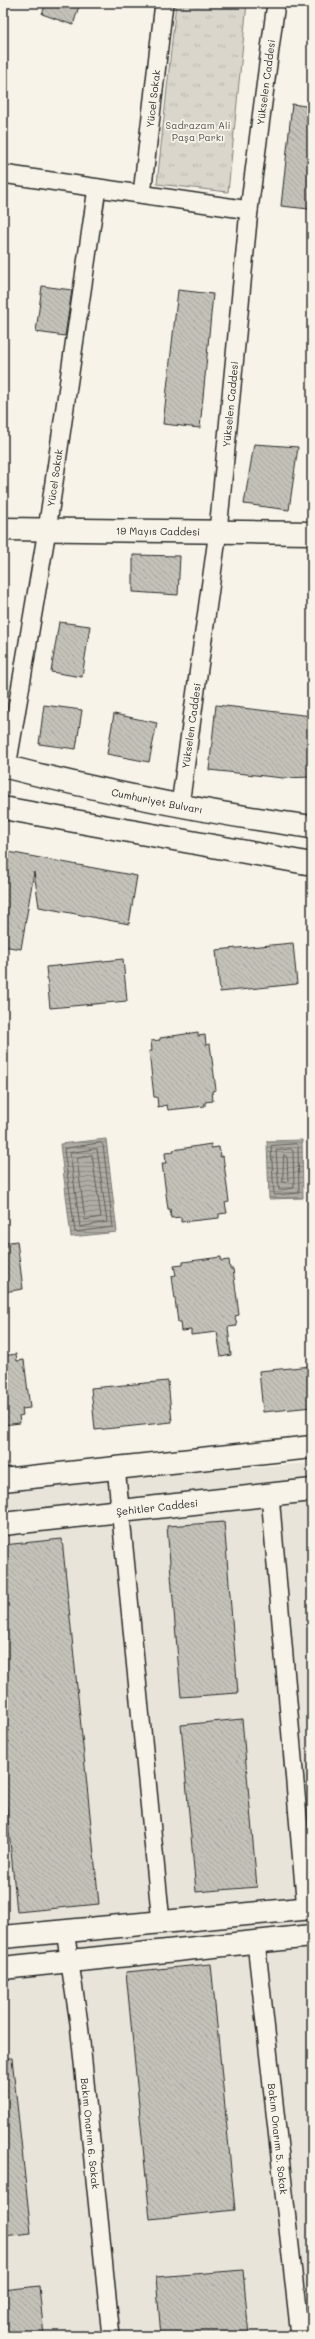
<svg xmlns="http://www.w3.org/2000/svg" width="315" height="2339" viewBox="0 0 315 2339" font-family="Mali,sans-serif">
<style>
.built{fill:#e8e4da}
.park{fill:url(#park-tufts);stroke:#82807c}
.water{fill:url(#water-rules);stroke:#7a7874}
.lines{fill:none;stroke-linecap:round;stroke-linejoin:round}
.shore{stroke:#605f5b;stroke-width:1}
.building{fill:url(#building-back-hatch);stroke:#2b2b2b}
.street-casing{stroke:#2b2b2b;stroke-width:20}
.secondary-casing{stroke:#2b2b2b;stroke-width:25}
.street{stroke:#f7f3e8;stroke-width:17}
.secondary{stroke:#f7f3e8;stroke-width:22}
.labels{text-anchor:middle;stroke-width:3.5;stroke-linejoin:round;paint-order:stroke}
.street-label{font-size:10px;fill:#2b2b2b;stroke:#f7f3e8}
.park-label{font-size:10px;fill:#575653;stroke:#f7f3e8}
</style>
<defs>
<pattern id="park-tufts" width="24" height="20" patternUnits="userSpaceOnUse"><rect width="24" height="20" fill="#dad6cc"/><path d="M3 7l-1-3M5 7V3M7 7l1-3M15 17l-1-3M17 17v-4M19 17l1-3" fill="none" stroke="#bbb8af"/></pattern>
<pattern id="water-rules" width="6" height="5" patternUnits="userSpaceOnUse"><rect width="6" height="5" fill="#afaca4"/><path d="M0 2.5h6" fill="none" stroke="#8f8c86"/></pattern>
<pattern id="building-back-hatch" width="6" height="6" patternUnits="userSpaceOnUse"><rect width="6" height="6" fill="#c4c1b9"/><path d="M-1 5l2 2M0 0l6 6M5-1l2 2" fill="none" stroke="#a9a69f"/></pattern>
</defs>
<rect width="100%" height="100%" fill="#f7f3e8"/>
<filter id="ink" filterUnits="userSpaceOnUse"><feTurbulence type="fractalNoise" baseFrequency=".025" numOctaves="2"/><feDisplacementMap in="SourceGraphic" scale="8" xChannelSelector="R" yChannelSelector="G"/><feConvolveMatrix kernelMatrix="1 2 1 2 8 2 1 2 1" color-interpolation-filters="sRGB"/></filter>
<g filter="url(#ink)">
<path class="built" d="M312 1463V2336H3V1485Z"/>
<path class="park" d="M176 3H247L228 192 157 184Z"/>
<path class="water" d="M106 1139 117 1232 71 1237 60 1144Z
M302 1140 303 1198 269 1199 267 1141Z"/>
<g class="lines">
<path class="shore" d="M101 1143 103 1145 113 1227 75 1232 64 1149Z
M296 1144 298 1146 299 1193 274 1195 271 1146Z
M97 1149 107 1222 80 1227 70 1153Z
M291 1149 293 1151 294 1188 279 1190 276 1151Z
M92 1155 101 1217 85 1220 77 1159Z
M284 1155 287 1157 288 1182 286 1183 283 1182Z"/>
</g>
<path class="building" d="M46 3H80L73 25 42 14Z
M292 104 312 107V180L309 209 281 206Z
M42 286 72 290 65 336 36 332Z
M178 290 213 294 200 428 163 424Z
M254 444 298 447 289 510 244 504Z
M133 555 180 556 178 595 133 592Z
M59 622 90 626 82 677 51 672Z
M44 705 82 710 76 749 39 744Z
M216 705 312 716V777L283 778 209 770Z
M114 714 157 723 149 762 107 754Z
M3 851 137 876 129 924 39 907 34 872 21 949 3 946Z
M293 943 297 984 220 992 216 950Z
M123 959 127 1001 50 1008 46 967Z
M198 1032V1036L205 1035 206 1045 210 1044 216 1090 212 1091 213 1101 205 1102V1106L168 1110 167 1105 158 1107 157 1097H154L149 1051H152L151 1041 160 1040V1038Z
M211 1144V1148L219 1147 220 1157 223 1156 229 1202 225 1203 227 1213 219 1214V1218L181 1222V1217L171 1218 170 1209H168L162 1163H166L165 1153 174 1152 173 1150Z
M17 1241 23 1289 3 1292V1243Z
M221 1257V1261L229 1260 230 1269H233L239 1315 235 1316 237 1326 228 1327 231 1355 221 1357 217 1332 191 1335V1330L181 1331 180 1322H178L172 1276 176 1275 174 1266 183 1265V1262Z
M16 1354 17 1361 24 1360 30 1408 22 1409 23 1415 19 1416 20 1423 3 1425V1356Z
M312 1366V1407L263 1412 259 1371Z
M168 1381 172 1422 95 1430 91 1388Z
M224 1522 238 1693 181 1697 167 1526Z
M62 1539 99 1904 17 1912 3 1771V1545Z
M242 1719 257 1887 196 1892 181 1725Z
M211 1964 235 2210 150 2219 126 1972Z
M3 2058H12L31 2233 3 2236Z
M243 2270 249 2336H161L156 2277Z
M39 2286 44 2336H3V2290Z"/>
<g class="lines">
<defs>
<g id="street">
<path d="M3 174 249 210"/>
<path id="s1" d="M142 194 164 3"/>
<path id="s2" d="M7 767 47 530 97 188"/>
<path id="s3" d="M180 805 218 531 249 210 276 3"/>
<path d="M116 1467 161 1922"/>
<path d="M270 1495 306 1909"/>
<path id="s4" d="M65 1931 79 2023 111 2336"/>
<path id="s5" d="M256 1942 300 2336"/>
</g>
<g id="secondary">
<path id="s6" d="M3 529 312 533"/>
<path id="s7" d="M3 766C105 792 208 813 312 827"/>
<path d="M3 808 312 864"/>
<path d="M3 1480 312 1447"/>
<path id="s8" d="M3 1524 312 1490"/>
<path d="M3 1937 312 1908"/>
<path d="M3 1968 312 1936"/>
</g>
</defs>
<use href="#street" class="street-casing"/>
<use href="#secondary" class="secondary-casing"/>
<use href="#street" class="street"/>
<use href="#secondary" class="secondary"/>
</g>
</g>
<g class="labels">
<g class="street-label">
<text dy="4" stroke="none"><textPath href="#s3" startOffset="728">Yükselen Caddesi</textPath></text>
<text dy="4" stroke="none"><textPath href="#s1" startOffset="96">Yücel Sokak</textPath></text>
<text dy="4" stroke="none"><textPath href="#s3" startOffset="404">Yükselen Caddesi</textPath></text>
<text dy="4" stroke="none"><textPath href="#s2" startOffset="293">Yücel Sokak</textPath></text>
<text dy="4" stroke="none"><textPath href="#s6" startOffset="155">19 Mayıs Caddesi</textPath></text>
<text dy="4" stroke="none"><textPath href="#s3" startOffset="80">Yükselen Caddesi</textPath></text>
<text dy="4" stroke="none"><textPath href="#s7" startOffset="158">Cumhuriyet Bulvarı</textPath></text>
<text dy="4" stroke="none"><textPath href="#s8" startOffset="155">Şehitler Caddesi</textPath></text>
<text dy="4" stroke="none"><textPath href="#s4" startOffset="204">Bakım Onarım 6. Sokak</textPath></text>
<text dy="4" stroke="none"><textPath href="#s5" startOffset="198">Bakım Onarım 5. Sokak</textPath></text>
</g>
<g class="park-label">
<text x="198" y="129">Sadrazam Ali<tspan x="198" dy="12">Paşa Parkı</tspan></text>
</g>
</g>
<rect width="315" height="2339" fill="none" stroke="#f7f3e8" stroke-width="16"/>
<rect x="8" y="8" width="299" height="2323" fill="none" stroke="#2b2b2b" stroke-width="1.5" filter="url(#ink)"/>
</svg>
